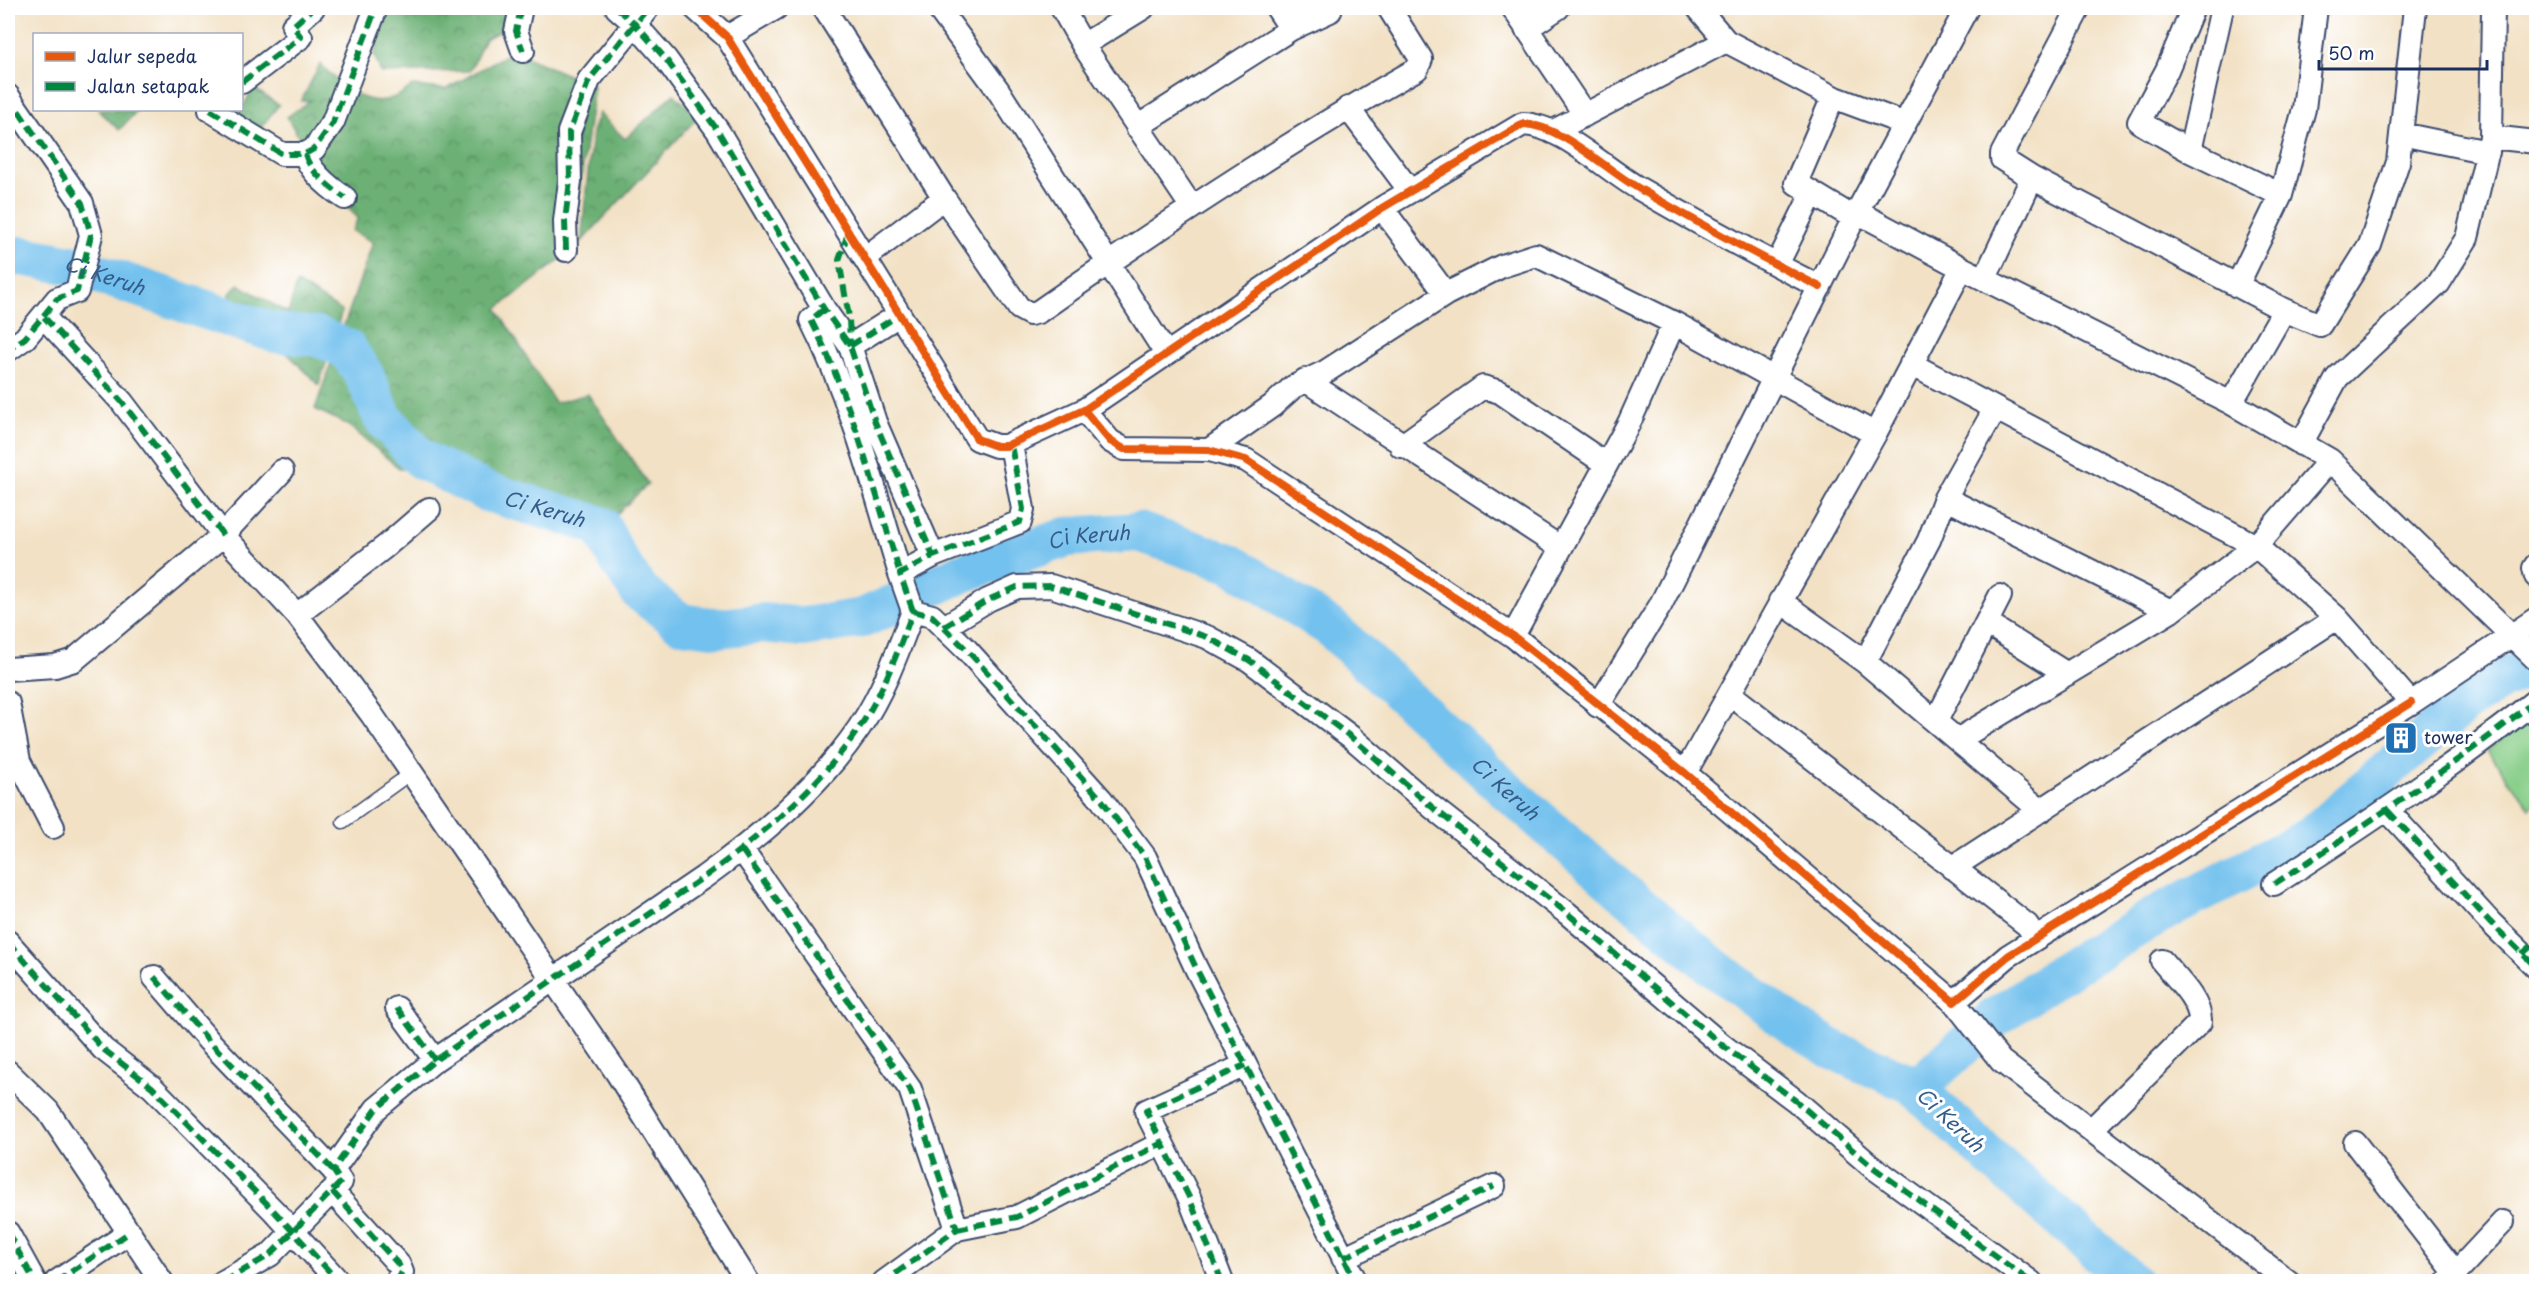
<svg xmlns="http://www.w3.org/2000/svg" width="2544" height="1289" viewBox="0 0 2544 1289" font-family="'Playpen Sans',sans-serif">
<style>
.green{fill:#86cd87;stroke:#507e72;stroke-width:1.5}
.forest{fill:url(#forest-crowns);stroke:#447069;stroke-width:1.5}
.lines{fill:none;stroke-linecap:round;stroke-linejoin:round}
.river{stroke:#73c1ee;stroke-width:40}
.service-casing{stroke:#3b4a6d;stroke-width:15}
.minor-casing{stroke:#3b4a6d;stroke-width:26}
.service{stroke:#fff;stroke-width:12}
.minor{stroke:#fff;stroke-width:22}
.quiet{stroke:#00873e;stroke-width:6;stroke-dasharray:12 6;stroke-linecap:butt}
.cycleway-casing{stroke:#fff;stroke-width:11}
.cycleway{stroke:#e8590c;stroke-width:8}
.labels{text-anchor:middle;stroke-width:6;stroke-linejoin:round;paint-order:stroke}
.poi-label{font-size:18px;fill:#1b2f5e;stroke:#fff;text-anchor:start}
.water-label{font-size:20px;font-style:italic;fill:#355b89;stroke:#fff}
</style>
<defs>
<pattern id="forest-crowns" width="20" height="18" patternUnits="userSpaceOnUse" patternTransform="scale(1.5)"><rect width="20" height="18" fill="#6cb074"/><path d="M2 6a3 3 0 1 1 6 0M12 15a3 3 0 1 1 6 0" fill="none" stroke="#589062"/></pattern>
</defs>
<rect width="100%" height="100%" fill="#fff"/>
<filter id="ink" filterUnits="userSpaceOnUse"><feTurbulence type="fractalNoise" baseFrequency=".0167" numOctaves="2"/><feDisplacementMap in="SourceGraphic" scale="12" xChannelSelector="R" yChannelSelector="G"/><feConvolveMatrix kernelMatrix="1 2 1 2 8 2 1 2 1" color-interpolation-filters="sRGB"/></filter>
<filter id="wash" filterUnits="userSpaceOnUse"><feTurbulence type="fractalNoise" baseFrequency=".008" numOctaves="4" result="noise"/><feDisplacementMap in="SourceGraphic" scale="24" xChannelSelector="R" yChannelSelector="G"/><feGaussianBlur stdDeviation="1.35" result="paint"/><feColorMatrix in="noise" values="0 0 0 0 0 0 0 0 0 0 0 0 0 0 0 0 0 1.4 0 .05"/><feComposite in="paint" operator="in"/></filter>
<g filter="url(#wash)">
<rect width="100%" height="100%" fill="#f2e1c4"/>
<path class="green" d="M2536 709V802L2530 808 2487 751Z"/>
<path class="forest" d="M389 8H519L512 25 485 39 470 71 381 73 374 54Z
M512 51 594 86 571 251 497 309 555 403 588 394 648 484 589 541 463 480 399 468 348 425 315 409 373 242 352 231 358 218 298 159 303 145 287 117 311 100 301 101 320 64C350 92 374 118 412 86L447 89Z
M253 88 279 105 257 132 238 116Z
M674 94 698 117 581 242 592 132 599 113 625 139Z
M98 110H138L119 130Z
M297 283 342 311 319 385 229 295 238 284 288 313Z"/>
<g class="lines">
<g class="river">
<path id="s1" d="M8 257 22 256 72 265 275 333 319 337 347 349 364 375 383 418 422 460 487 492 601 526 617 558 640 592 681 623 720 628 763 623 804 627 863 618 965 572 1067 537 1139 532 1230 563 1331 628 1508 792 1625 894 1717 970 1788 1022 1835 1051 1918 1087 1919 1092 2002 1168 2132 1282"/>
<path d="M1918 1087 1993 1019 2055 977 2159 914 2310 837 2469 700 2536 661"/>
</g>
</g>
</g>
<g filter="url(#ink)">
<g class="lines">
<defs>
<path id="service" d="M343 822 411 773"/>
<path id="minor" d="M521 8 516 31 523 51
M617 8 634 23 665 58 718 131 824 309 850 346 875 422 933 556
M695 8 727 37 977 439 996 446H1006L1084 410 1382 208 1523 124C1561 125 1605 169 1638 188 1698 223 1758 256 1820 287
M824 8 944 198 1019 308 1030 314 1038 312C1161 226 1286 143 1417 69L1421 59 1389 8
M938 8 998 90 1165 352
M1062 8 1083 45 1191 206
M1277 8 1291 29
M1513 8 1585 115
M1698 8 1726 41 1833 97 1903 123
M2079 8 2002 154V159L2032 178 2284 310 2320 325 2370 245 2398 162 2415 8
M2222 8 2190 151 2281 195
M1526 29 1558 8
M727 37 776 8
M1083 45 1143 8
M242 82 301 37 293 26 313 8
M8 96 82 203 91 235 77 291 57 299 25 338 8 350
M1833 97 1796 183 1854 218
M1348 108 1410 191
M210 110 282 154H305L314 149 333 122 376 8
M1137 127 1291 29 1330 11 1328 8
M1552 132 1726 41
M2401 134 2488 152
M2491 137 2536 142
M2190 151 2139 122 2167 70 2193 8
M305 154C310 172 330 188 345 198
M1382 208 1446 294
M1857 212 1962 268 2231 403 2330 460 2536 659
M566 250 565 221 570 181 569 132 589 80 648 8
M865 258 944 198
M1777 265 1812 194
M1985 278 2032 178
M2237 286 2281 195 2304 109 2316 8
M824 309 811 320C852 401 874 488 900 574
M44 317 122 402 223 535 297 615 372 715 617 1073 748 1282
M850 346 899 315
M1911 364 2256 546 2337 618 2411 703 2536 619
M1305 380 1561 548
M2231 403 2284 310
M1084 410 1110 441 1124 449 1209 450 1246 460 1513 636 1685 773 1954 1002 2008 956 2411 703
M2301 444 2337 378 2439 283 2467 238 2491 137 2493 8
M1401 446 1483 387 1500 392 1606 464
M1209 450 1272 406 1293 387 1325 372 1446 294 1502 266 1536 255 1674 323 1875 434
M1945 498 2171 611
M2536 565 2534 568 2536 576
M1780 601 1865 662 2041 811
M913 611 932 616 967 650 1101 799 1145 857 1196 968 1356 1282
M913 611 900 574 933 556 1020 522 1023 509 1011 445
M297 615 386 546 429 509
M1988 624 2067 674
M944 627 988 600 1017 587 1051 586 1207 637 1249 660 1351 737 1432 807 1567 913 1722 1045 1796 1101 1870 1165 2031 1282
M1513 636 1629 423 1674 323
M1865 662 1929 540 1945 498 1995 409
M8 669 55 666 74 660 223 535 282 471
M1730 694 2027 925 2036 938
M8 703 19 761 53 827
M1598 706 1660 606 1854 218 1967 8
M1936 721 2000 596
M1959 739 2171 611 2256 546 2330 460
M1685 773 1875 434 1962 268
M2388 811 2490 922 2536 967
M742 850 910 1089 957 1229 884 1282
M1952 868 2337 618
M2274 884C2364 826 2452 767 2536 700
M8 942 103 1049 152 1087 274 1211 339 1282
M154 977 209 1041 333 1170
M1954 1002 2001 1061 2289 1282
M397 1008 435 1060
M8 1072 48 1111 162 1282
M2092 1129 2200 1022C2201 1000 2175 977 2162 961
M2355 1143 2454 1271
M332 1191 399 1265 402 1272 396 1282
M957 1229 1017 1217 1160 1144
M8 1233 35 1282
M1343 1258 1494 1186
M56 1282 130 1232
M223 1282 270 1255 341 1182 333 1170 376 1109 435 1060 704 877C761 836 819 787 859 728 883 693 898 651 913 611
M1222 1282 1189 1197 1146 1111 1245 1065
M2447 1282 2503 1222"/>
</defs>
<use href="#service" class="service-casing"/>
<use href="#minor" class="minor-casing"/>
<use href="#service" class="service"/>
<use href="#minor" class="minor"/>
<path class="quiet" d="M521 8 516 31 523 51
M617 8 634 23 665 58 718 131 824 309 850 346 875 422 933 556
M242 82 301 37 293 26 313 8
M8 96 82 203 91 235 77 291 57 299 25 338 8 350
M210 110 282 154H305L314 149 333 122 376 8
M305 154C310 172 330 188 345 198
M848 233 839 260 849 317 850 346
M566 250 565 221 570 181 569 132 589 80 648 8
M824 309 811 320C852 401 874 488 900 574
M44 317 122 402 223 535
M850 346 899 315
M913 611 932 616 967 650 1101 799 1145 857 1196 968 1356 1282
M913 611 900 574 933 556 1020 522 1023 509 1011 445
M944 627 988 600 1017 587 1051 586 1207 637 1249 660 1351 737 1432 807 1567 913 1722 1045 1796 1101 1870 1165 2031 1282
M2388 811 2490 922 2536 967
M742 850 910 1089 957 1229 884 1282
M2274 884C2364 826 2452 767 2536 700
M8 942 103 1049 152 1087 274 1211 339 1282
M2522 954 2536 942
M154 977 209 1041 333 1170
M397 1008 435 1060
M332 1191 399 1265 402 1272 396 1282
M957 1229 1017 1217 1160 1144
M8 1233 35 1282
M1343 1258 1494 1186
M56 1282 130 1232
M223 1282 270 1255 341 1182 333 1170 376 1109 435 1060 704 877C761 836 819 787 859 728 883 693 898 651 913 611
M1222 1282 1189 1197 1146 1111 1245 1065"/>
<defs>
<path id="cycleway" d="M695 8 727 37 977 439 996 446H1006L1084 410 1382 208 1523 124C1561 125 1605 169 1638 188 1698 223 1758 256 1820 287
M1084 410 1110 441 1124 449 1209 450 1246 460 1513 636 1685 773 1954 1002 2008 956 2411 703"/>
</defs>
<use href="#cycleway" class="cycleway-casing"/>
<use href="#cycleway" class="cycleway"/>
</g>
</g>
<defs>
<symbol id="building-square" viewBox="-11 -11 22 22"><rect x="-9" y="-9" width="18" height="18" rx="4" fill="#1f6fb2" stroke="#fff"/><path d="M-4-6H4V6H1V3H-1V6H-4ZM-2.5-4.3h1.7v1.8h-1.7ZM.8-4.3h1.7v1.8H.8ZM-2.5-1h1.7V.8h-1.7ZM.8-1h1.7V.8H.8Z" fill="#fff"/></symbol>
</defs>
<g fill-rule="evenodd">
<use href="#building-square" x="2382" y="719" width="38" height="38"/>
</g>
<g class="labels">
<g class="poi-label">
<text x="2424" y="744">tower</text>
</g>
<g class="water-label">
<text dy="7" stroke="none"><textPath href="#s1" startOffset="99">Ci Keruh</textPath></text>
<text dy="7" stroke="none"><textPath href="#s1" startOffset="621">Ci Keruh</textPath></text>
<text dy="7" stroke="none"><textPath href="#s1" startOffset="1233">Ci Keruh</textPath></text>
<text dy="7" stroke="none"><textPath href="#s1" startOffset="1737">Ci Keruh</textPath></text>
<text transform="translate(1950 1120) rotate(43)" y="7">Ci Keruh</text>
</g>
</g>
<rect width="2544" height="1289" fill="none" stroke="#fff" stroke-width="30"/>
<rect x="33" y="33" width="210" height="78" fill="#ffffff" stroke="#a4acbf" stroke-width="1.5"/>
<rect x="45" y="52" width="30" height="9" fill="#e8590c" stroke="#a4acbf" stroke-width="1.5"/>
<text x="87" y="63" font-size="18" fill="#1b2f5e">Jalur sepeda</text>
<rect x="45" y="82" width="30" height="9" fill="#00873e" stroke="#a4acbf" stroke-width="1.5"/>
<text x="87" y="93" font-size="18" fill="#1b2f5e">Jalan setapak</text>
<path d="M2319 60v9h168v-9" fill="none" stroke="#1b2f5e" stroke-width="3"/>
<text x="2328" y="60" font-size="18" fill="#1b2f5e" stroke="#ffffff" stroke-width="4.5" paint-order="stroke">50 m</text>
</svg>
